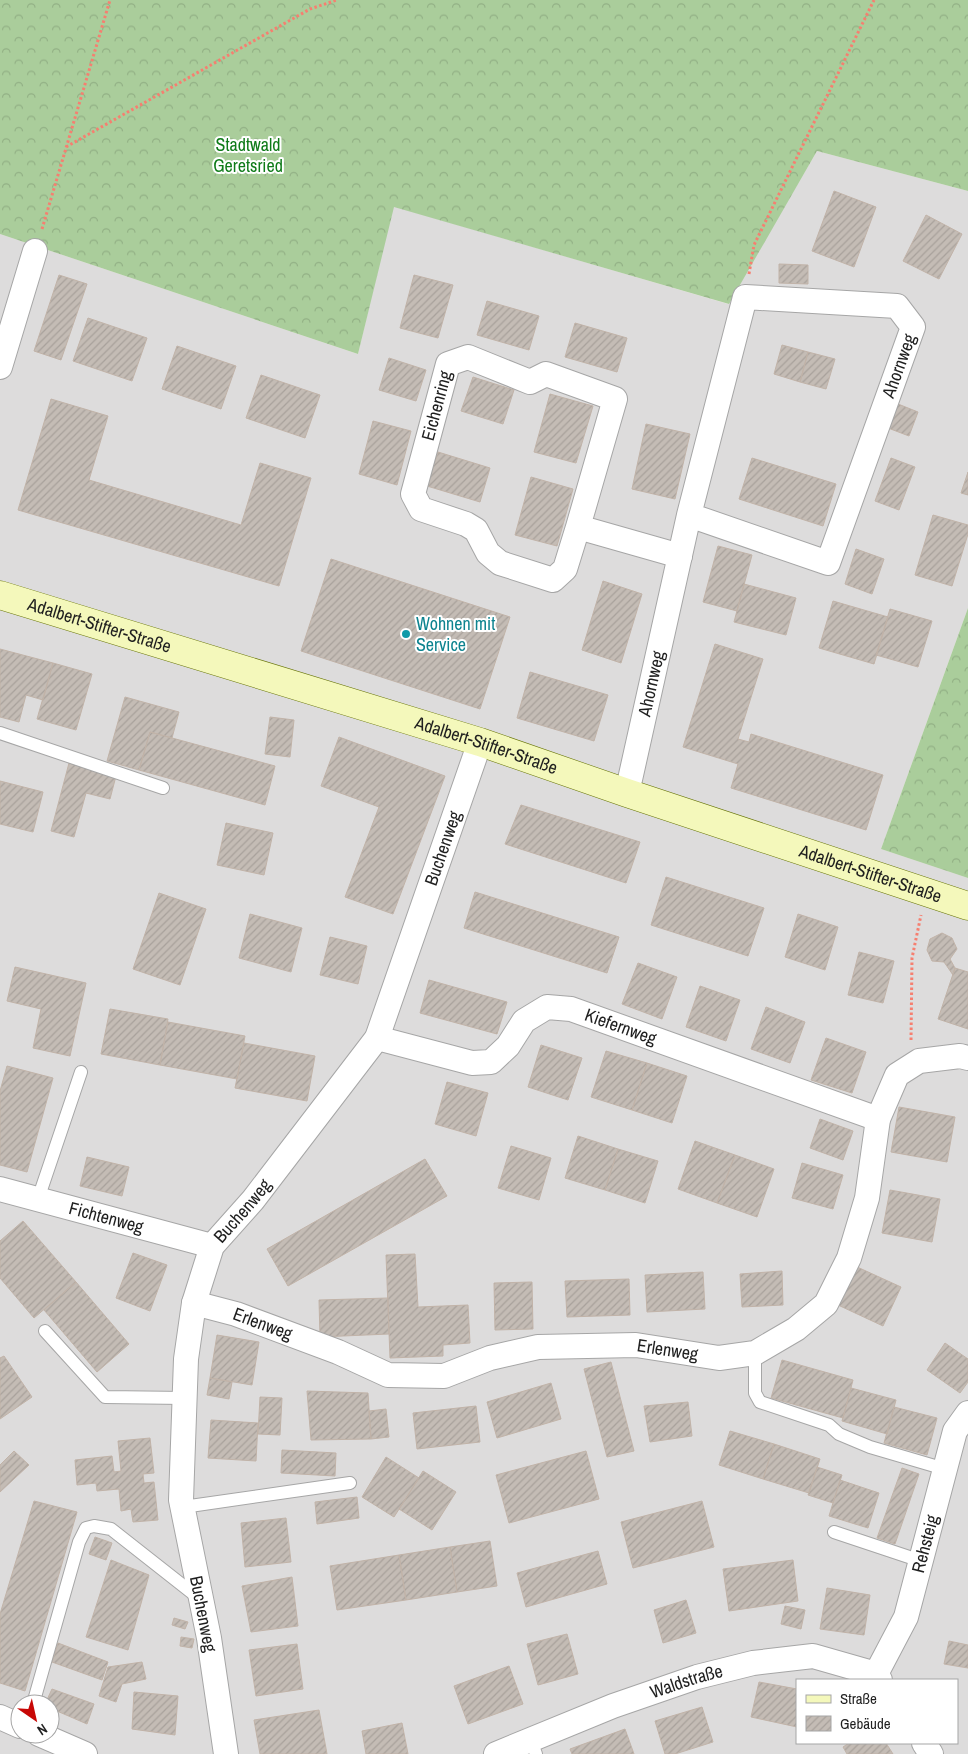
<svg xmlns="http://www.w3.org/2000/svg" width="968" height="1754" viewBox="0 0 968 1754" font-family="'Archivo Narrow',sans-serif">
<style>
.residential{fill:#dddcdc;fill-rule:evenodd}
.forest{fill:url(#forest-crowns)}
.building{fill:url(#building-hatch);stroke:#c1b3a8}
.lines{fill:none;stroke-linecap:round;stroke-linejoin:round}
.lane-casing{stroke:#a6a6a6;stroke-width:14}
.street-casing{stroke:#a6a6a6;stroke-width:26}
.secondary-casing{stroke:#677408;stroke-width:29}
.path{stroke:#f67f70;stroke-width:3;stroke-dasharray:2.5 2.5;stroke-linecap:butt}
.lane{stroke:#fff;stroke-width:12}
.street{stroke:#fff;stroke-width:24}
.secondary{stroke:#f4f8bb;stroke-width:28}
.culture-dot{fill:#0f9aa8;stroke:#fff;stroke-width:2}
.labels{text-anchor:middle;stroke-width:4;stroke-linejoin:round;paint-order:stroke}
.park-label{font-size:18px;fill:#0f7b19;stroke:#fff}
.street-label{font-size:18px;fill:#1f1f1f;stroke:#fff}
.culture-label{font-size:18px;fill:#0d838f;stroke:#fff;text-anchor:start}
</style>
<defs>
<pattern id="forest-crowns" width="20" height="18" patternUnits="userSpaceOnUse" patternTransform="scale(1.25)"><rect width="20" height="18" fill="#aacd9b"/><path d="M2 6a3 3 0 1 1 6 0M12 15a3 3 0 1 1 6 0" fill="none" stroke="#92b085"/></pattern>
<pattern id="building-hatch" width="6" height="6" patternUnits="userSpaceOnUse" patternTransform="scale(1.25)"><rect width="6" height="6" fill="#c4bcb5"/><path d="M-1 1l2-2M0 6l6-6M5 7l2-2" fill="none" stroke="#a8a19b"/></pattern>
</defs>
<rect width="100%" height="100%" fill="#efece5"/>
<path class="residential" d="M817 151 968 191V608L881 849 968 878V1754H0V234L358 354 393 206 728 304ZM797 1680H957V1743H797ZM20 1704H50V1734H20Z"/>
<path class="forest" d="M0 0H968V191L817 151 729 304 394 207 358 354 0 234Z
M968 608V878L881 849Z"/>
<path class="building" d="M834 191 876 207 854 267 812 251Z
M926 215 962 234 939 279 903 261Z
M779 264 808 265V284L779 283Z
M59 275 87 284 61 360 34 351Z
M414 275 453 285 438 338 400 328Z
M487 301 539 316 529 350 477 335Z
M88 318 147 338 132 381 73 361Z
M575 323 627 338 617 372 565 357Z
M782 345 808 352 800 382 774 374Z
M177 346 236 366 221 409 162 389Z
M808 352 835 359 826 389 800 382Z
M389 358 426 370 416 401 379 390Z
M261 375 320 395 305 438 246 418Z
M473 377 514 390 503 424 461 411Z
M550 394 593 406 576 463 534 452Z
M51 399 108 416 89 480 241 525 260 463 311 478 279 586 18 510Z
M898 404 918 412 909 436 888 428Z
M373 421 411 431 397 485 359 474Z
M646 424 690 434 675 499 632 489Z
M438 452 490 468 480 502 427 486Z
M752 458 836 484 823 526 739 499Z
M891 458 915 467 899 510 875 501Z
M968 472V495L961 493Z
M531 477 573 489 557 546 515 535Z
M933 515 968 525V534L952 586 915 575Z
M718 546 752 555 737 611 703 602Z
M856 549 884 559 872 594 845 584Z
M331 559 510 617 480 709 301 651Z
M603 581 642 594 621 663 582 650Z
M744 584 796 598 786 635 734 622Z
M833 601 888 617 874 664 819 648Z
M890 609 932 621 918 667 876 655Z
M715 644 763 659 738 739 749 742 751 734 883 775 866 830 731 788 738 764 683 747Z
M0 649 53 663 43 700 26 695 19 722 0 717Z
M53 663 92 674 76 730 37 719Z
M530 672 608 695 594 741 517 718Z
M125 697 179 712 172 738 150 732 139 770 107 761Z
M270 717 294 720 290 757 265 754Z
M150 732 275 766 265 805 139 770Z
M339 737 445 776 393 914 345 897 379 807 321 786Z
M69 763 116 776 110 799 86 793 74 837 51 831Z
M0 781 43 792 33 832 0 824Z
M521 805 640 842 626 883 505 844Z
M226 823 273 833 264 875 217 865Z
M666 877 764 908 748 956 651 925Z
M475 892 619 937 607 973 464 928Z
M159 893 206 909 180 985 133 969Z
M250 914 302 928 291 972 239 958Z
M798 914 838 927 825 970 785 957Z
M942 933 952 938 957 949 950 959 955 968 953 975 944 962 932 961 927 950 930 939Z
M330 937 367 946 358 984 320 975Z
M859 952 894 961 883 1003 848 995Z
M638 963 677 977 662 1019 622 1004Z
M15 967 86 983 70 1056 33 1048 41 1009 7 1001Z
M955 968 968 972V1029L938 1019Z
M429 980 507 1002 497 1034 420 1013Z
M700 986 740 1000 726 1041 686 1027Z
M766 1007 805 1022 790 1063 751 1049Z
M110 1009 168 1019 160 1065 101 1054Z
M168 1022 245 1036 237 1079 160 1065Z
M826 1038 866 1052 852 1093 811 1080Z
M244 1043 315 1056 307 1101 235 1088Z
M541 1045 582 1058 568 1100 528 1087Z
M606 1051 647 1063 632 1110 591 1097Z
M647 1063 687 1076 672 1123 632 1110Z
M7 1066 53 1078 27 1172 0 1165V1091Z
M447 1082 488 1093 476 1136 435 1124Z
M899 1107 955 1117 947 1162 891 1152Z
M820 1119 853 1131 843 1160 810 1148Z
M578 1136 618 1149 605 1190 565 1178Z
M695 1141 735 1155 717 1203 678 1189Z
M511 1146 551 1158 539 1200 498 1188Z
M618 1149 658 1161 645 1203 605 1190Z
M735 1155 774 1169 757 1217 717 1203Z
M87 1157 129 1167 122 1196 80 1186Z
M425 1159 447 1196 288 1286 267 1249Z
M802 1163 843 1175 833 1209 792 1198Z
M890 1190 940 1199 932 1242 882 1233Z
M23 1221 76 1282 34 1318 0 1278V1241Z
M133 1253 167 1265 150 1311 116 1298Z
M415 1254 418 1307 468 1305 470 1343 443 1345V1356L390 1358 386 1255Z
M855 1266 901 1287 883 1326 838 1305Z
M782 1271 783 1305 742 1307 740 1274Z
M703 1272 705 1309 647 1312 645 1275Z
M629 1279 630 1315 567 1317 565 1281Z
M76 1282 129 1344 97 1372 44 1310Z
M532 1282 533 1329 495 1330 494 1283Z
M388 1298 389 1334 320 1337 319 1300Z
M217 1335 259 1342 252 1385 210 1378Z
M945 1343 968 1359V1382L960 1393 927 1370Z
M4 1356 32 1397 0 1419V1358Z
M782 1360 853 1380 843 1418 771 1398Z
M611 1362 634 1451 607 1457 584 1369Z
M210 1378 232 1382 229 1399 207 1395Z
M551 1383 561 1419 497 1438 487 1402Z
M851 1388 896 1400 887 1434 842 1421Z
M307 1391 368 1393 371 1439 311 1440Z
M260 1397 282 1398 280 1435 258 1434Z
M688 1402 692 1436 650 1442 644 1406Z
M476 1406 480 1442 417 1449 413 1413Z
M894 1407 937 1418 927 1455 884 1443Z
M386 1409 389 1437 371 1439 369 1411Z
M211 1420 258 1423 256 1461 208 1458Z
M730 1431 774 1444 763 1479 719 1465Z
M150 1438 154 1473 143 1474 144 1483 154 1482 158 1520 133 1522 131 1509 121 1511 119 1489 97 1491 96 1483 77 1485 75 1460 112 1456 114 1472 121 1471 118 1441Z
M774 1444 820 1459 809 1493 763 1479Z
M282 1450 336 1453 335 1476 281 1473Z
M14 1451 29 1465 0 1492V1465Z
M586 1451 599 1499 509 1523 496 1475Z
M386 1457 419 1478 394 1517 362 1497Z
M817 1467 842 1475 833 1503 808 1495Z
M902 1468 919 1474 895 1544 877 1538Z
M423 1471 456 1492 432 1530 399 1509Z
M840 1480 879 1493 868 1528 829 1516Z
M357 1497 359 1518 317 1524 315 1502Z
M34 1501 77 1512 25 1691 0 1683V1614Z
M702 1501 714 1547 633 1568 621 1522Z
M286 1518 291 1562 245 1567 241 1523Z
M95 1537 112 1543 106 1560 89 1554Z
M490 1541 497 1586 457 1592 450 1547Z
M450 1547 457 1592 406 1600 399 1555Z
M598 1551 607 1584 526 1607 517 1573Z
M399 1555 406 1600 337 1610 330 1566Z
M111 1560 149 1575 128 1650 86 1637Z
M793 1560 798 1601 729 1611 723 1569Z
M292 1577 298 1626 251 1632 242 1586Z
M827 1588 870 1595 864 1635 820 1629Z
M686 1600 696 1633 663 1643 654 1610Z
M785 1606 805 1610 801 1629 781 1624Z
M174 1618 188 1622 185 1629 172 1625Z
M567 1634 578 1674 538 1685 527 1644Z
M181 1637 194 1639 192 1648 180 1646Z
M949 1641 968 1645V1668L944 1664Z
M58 1643 108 1662 102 1680 52 1662Z
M297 1644 303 1689 256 1696 249 1650Z
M142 1662 146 1679 122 1684 116 1702 99 1696 108 1667Z
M509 1666 523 1704 468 1724 454 1686Z
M759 1682 797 1689V1727L751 1717Z
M52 1689 94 1704 87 1724 50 1708V1704H45Z
M134 1692 178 1696 175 1735 132 1729Z
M702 1707 713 1742 675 1754H665L655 1721Z
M319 1710 327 1754H260L254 1720Z
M402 1723 408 1754H366L362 1731Z
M625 1729 634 1754H572L570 1749Z
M849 1743H886L893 1754H847L843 1747Z"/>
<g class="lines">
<defs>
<path id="lane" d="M0 733 163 788
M38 1199 81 1072
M45 1331 105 1397 185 1398
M755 1353V1393L760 1402 829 1425 839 1434 870 1447 945 1469
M183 1507 350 1483
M834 1532 921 1561
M33 1704 79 1542 86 1528 94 1526 111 1529 200 1599
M531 1740 536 1754"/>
<g id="street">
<path d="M0 367 35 251"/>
<path id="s1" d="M578 527 565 569 553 580 500 563 488 553 476 530 466 524 421 509 413 494 448 364 468 357 530 382 546 374 615 399 578 527 680 556"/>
<path id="s2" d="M627 793 689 515 745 297 897 306 913 327 828 563 689 515"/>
<path id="s3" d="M377 1038 472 1063 491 1062 508 1046 524 1021 547 1007 571 1009 878 1119"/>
<path id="s4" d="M0 1189 212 1246"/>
<path id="s5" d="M194 1303 236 1314 338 1352 388 1375 444 1376 490 1358 538 1347 636 1345 719 1358 755 1353 796 1329 826 1304 849 1258 867 1198 878 1119 897 1075 919 1061 960 1056 968 1058"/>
<path id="s6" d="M876 1674 906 1617 955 1431 968 1413"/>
<path d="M0 1717 20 1726"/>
<path d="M39 1734 85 1754"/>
<path d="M924 1743 931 1754"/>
<path id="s7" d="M226 1754 209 1638 181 1500 186 1359 194 1303 212 1246 253 1200 377 1038 480 742"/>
<path id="s8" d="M496 1754 613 1706 697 1677 753 1663 813 1656 876 1674 880 1680"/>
</g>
<g id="secondary">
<path id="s9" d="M0 595 480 742 627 793 968 906"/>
</g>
</defs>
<use href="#lane" class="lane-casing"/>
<use href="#street" class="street-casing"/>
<use href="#secondary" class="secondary-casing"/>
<path class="path" d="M66 147 310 9 337 0
M42 229 110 0
M749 274 754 245 874 0
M911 1040 912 958 921 915"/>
<use href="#lane" class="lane"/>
<use href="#street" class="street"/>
<use href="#secondary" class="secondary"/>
</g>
<circle class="culture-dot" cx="406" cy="634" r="5"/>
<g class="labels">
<g class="park-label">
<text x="248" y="151">Stadtwald<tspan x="248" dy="21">Geretsried</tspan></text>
</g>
<g class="street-label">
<text transform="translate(899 366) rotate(-70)" y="6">Ahornweg</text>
<text dy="6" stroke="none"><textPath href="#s1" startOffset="325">Eichenring</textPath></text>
<text dy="6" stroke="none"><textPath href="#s9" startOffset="104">Adalbert-Stifter-Straße</textPath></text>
<text dy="6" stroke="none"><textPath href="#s2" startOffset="112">Ahornweg</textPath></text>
<text dy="6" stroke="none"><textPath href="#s9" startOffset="509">Adalbert-Stifter-Straße</textPath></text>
<text dy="6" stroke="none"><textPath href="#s7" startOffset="982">Buchenweg</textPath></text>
<text dy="6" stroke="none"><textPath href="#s9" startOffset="914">Adalbert-Stifter-Straße</textPath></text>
<text dy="6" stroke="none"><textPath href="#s3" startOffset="274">Kiefernweg</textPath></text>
<text dy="6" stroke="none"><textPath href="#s7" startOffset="562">Buchenweg</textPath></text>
<text dy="6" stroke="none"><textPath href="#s4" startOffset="110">Fichtenweg</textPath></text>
<text dy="6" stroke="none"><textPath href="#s5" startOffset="72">Erlenweg</textPath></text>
<text dy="6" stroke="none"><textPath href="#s5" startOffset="492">Erlenweg</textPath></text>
<text dy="6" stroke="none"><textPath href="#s6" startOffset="140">Rehsteig</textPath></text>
<text transform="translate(203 1614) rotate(79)" y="6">Buchenweg</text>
<text dy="6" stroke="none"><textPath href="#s8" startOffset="204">Waldstraße</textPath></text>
</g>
<g class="culture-label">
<text x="416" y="630">Wohnen mit<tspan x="416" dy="21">Service</tspan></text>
</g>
</g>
<rect x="796" y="1679" width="162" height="65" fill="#ffffff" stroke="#a5a5a5"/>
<rect x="806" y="1695" width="25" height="8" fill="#f4f8bb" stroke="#a5a5a5"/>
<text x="840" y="1704" font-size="15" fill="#1f1f1f">Straße</text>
<rect x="806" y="1716" width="25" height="15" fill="url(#building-hatch)" stroke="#a5a5a5"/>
<text x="840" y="1729" font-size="15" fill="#1f1f1f">Gebäude</text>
<g transform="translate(35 1719) rotate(146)"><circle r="24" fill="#ffffff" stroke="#a5a5a5"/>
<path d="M0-4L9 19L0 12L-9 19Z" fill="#c80806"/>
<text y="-8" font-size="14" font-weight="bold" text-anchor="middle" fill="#1f1f1f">N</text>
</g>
</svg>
